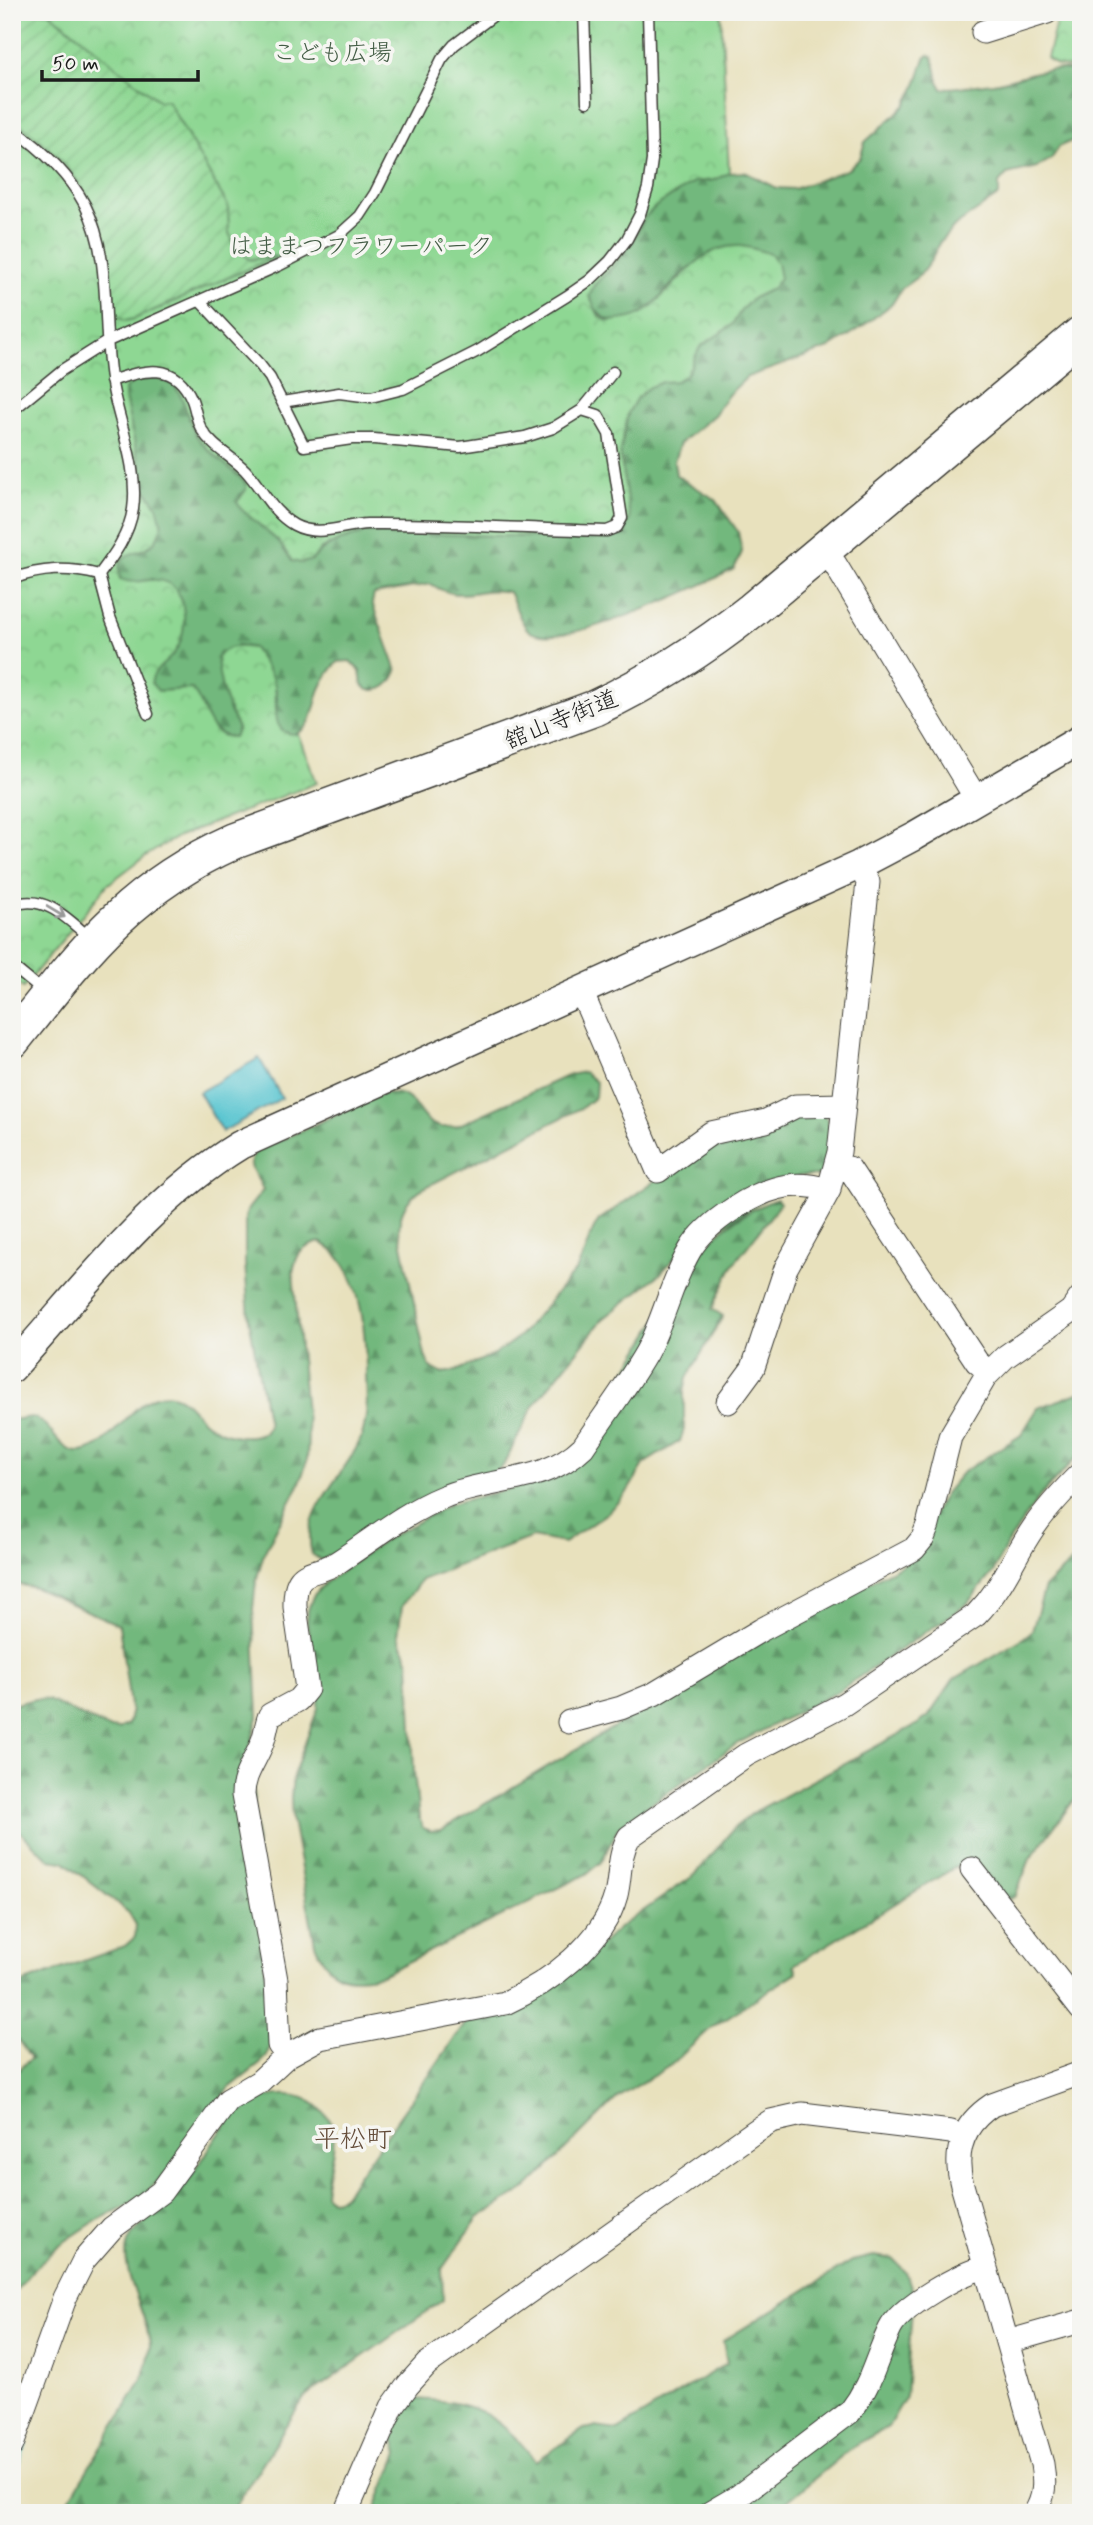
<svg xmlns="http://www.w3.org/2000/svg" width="1093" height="2525" viewBox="0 0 1093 2525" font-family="Mynerve,'Klee One',sans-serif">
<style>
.forest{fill:url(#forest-firs);stroke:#476a4c;stroke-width:2}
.park{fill:url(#park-crowns);stroke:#557a58;stroke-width:2}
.garden{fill:url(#garden-furrows);stroke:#557a58;stroke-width:2}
.water{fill:#58c5d0;stroke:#3a7076;stroke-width:2}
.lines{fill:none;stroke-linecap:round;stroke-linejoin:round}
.stream{stroke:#58c5d0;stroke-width:6}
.service-casing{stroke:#3b3a34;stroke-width:13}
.minor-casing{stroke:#3b3a34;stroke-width:25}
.tertiary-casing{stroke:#3b3a34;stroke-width:31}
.primary-casing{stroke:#3b3a34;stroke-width:38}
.service{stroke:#fff;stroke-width:10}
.minor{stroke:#fff;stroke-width:23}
.tertiary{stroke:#fff;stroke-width:28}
.primary{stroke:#fff;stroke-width:35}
.oneway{stroke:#999}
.labels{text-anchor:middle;stroke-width:7;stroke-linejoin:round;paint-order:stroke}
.park-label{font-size:24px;fill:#445d46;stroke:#f6f6f2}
.street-label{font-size:24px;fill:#1c1c1c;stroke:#f6f6f2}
.neighbourhood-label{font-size:26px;fill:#644c39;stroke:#f6f6f2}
</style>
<defs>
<pattern id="forest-firs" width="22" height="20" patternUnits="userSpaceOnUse" patternTransform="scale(1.75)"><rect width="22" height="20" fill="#72b87d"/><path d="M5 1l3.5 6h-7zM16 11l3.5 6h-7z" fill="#5d9566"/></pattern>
<pattern id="park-crowns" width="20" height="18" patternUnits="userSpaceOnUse" patternTransform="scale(1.75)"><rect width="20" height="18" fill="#8ed793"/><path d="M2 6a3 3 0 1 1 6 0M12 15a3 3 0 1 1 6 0" fill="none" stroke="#7ab87e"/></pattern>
<pattern id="garden-furrows" width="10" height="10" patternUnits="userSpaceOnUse" patternTransform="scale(1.75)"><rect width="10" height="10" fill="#8ed793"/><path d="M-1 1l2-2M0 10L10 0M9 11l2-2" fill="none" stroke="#7ab87e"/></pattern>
</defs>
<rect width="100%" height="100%" fill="#f6f6f2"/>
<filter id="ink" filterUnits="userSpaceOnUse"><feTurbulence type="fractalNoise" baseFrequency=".0143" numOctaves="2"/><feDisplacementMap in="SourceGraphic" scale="14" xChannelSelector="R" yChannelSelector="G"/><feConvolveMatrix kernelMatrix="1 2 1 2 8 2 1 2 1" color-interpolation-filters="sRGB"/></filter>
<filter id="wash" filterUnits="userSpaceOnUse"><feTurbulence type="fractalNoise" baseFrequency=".00686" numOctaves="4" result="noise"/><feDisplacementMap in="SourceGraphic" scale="28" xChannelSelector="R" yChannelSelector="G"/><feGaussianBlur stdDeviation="1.57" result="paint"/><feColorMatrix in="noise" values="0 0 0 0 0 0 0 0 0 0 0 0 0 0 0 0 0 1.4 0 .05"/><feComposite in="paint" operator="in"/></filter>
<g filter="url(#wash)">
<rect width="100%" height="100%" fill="#e8e1bd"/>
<path class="forest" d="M929 55 933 57 938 81 942 89C959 87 976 85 993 83 1023 78 1051 62 1081 73V137L1060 146 1051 159 1037 167 1007 174 999 183V195L955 226 939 243 932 259 920 275 902 288 892 304 859 329 829 348 747 377 728 395 714 415 680 443 674 461 676 475 716 500 738 532 742 552 734 569C703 585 554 655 528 630 519 621 515 603 509 592 478 585 462 605 431 584L374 594 372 603 397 671C391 685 384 691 368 690L362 684 360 671 350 661 338 662C330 670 325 678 320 689 314 703 314 730 294 734 289 735 283 733 279 729 272 721 277 711 277 702 278 681 264 665 253 648L237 645 228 709 238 728 234 737C209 738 202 709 192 689L157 691 151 683 152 675 162 665 153 579 132 584 120 580 118 567 124 556 138 551 157 506 144 487 125 398V389C133 381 138 380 149 379 189 375 182 418 199 439 212 457 232 467 246 484V490L241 495 261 526 279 542 286 553 312 560C326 543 344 539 365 532L608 539 623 533 629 518 620 453 628 413 636 399 649 387 662 382 676 381 687 374 700 347 732 325 742 309 753 298 772 289 720 249C707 257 692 265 680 276 669 286 660 299 649 308 625 328 600 327 589 296L594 285 614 265 632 242 645 217 656 206 694 182 714 180 729 173 745 172 776 188 794 189 849 169 860 158 865 142 905 106 915 88 925 58Z
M584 1072 596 1082 595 1097 583 1107 420 1190C405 1202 400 1212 399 1230L425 1356 430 1367 441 1373 456 1371 495 1354 521 1335 576 1270C586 1254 588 1235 599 1220L709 1143 792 1116 824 1115C837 1130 827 1156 822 1174L818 1176H800L677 1255 660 1274 603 1319 534 1405 503 1466 494 1472 321 1560 312 1554C299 1508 348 1475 362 1435 368 1416 367 1396 366 1377 366 1334 363 1264 320 1242 301 1247 296 1254 293 1273L308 1434 307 1461 299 1485 264 1553 256 1581 253 1609 258 1717 250 1747 270 2045 267 2055 260 2064 227 2090 167 2172 141 2198 94 2222 58 2246 29 2274 12 2295V2076L31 2058 12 2032V1990L25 1982 125 1946 135 1937 136 1925 129 1913 64 1861 49 1859 18 1830 12 1828V1705L35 1699 48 1700 108 1728 119 1729 129 1723 131 1713 119 1625 35 1588 12 1583V1419C21 1421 30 1414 38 1419 52 1427 60 1452 79 1452 113 1452 135 1387 172 1395 186 1398 194 1413 205 1422 221 1435 246 1441 265 1432L268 1425 249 1319 245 1263V1217L248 1209 263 1190C258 1175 242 1165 257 1151L381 1094C421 1087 412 1120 440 1127 444 1128 452 1126 457 1126L569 1075Z
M777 1199 780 1203 777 1208 733 1265 712 1309 723 1316 687 1378 684 1392V1429L680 1441 645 1463 626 1494 607 1513 564 1543 532 1537 421 1580 402 1606 398 1635 409 1662 414 1772 419 1818 423 1828 431 1831 441 1830 765 1637 906 1563 946 1492 963 1472 1021 1435 1038 1408 1081 1392V1453L1040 1496 1006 1546 993 1572 966 1605 837 1692 738 1743 631 1818 618 1828 601 1862 585 1875 381 1975C346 1981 329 1980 315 1944L292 1820 291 1798 293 1776 318 1708V1691L307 1624 308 1610 313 1596 324 1584 388 1538 450 1504 561 1476 699 1253C720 1228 746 1210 777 1199Z
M1081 1553V1791L1030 1859 1015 1896 1010 1899 1004 1898 971 1863 959 1865 794 1965 797 1972 711 2028 671 2065 617 2098 528 2187 478 2218 442 2269 443 2300 304 2398 231 2513H61L141 2382C146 2370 150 2359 150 2346 149 2315 115 2265 130 2238 138 2224 168 2207 181 2191 199 2169 217 2130 237 2113 261 2091 302 2087 323 2112 327 2117 331 2120 332 2125 338 2149 326 2171 325 2194L331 2200 338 2199 344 2195 465 2024 581 1963 620 1927 696 1874 734 1828 754 1812 916 1725 928 1717 953 1680 1022 1639 1032 1631 1045 1587Z
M874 2256 893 2259 906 2272 913 2293 906 2396 888 2427 855 2445 773 2513H374L398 2453 392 2431 407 2399C472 2400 495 2411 536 2461L584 2429 595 2427 618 2430 727 2363 723 2341 852 2261Z"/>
<path class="park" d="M12 12H721L729 173 714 180 694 182 656 206 645 217 632 242 614 265 594 285 589 296 599 316 608 321C618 320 630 320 639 315 672 296 696 243 740 246 751 247 762 251 772 255L777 263 780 278 772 289 753 298 742 309 732 325 700 347 687 374 676 381 662 382 649 387 636 399 628 413 620 453 630 519 623 533 608 539 365 532 338 541 321 549 312 560 301 563 292 561 279 542 241 509 237 502 246 490V484C232 467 212 457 199 439 182 418 189 375 149 379 138 380 133 381 125 389V398L144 487 157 506 162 525C160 530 158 538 155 541 140 559 114 546 120 579 139 587 150 574 168 583 189 594 188 636 174 653 166 664 153 669 151 683L158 691 192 689C207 706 205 738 234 737L238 728C225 705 219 683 217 657 228 645 236 645 253 648 259 658 270 670 274 682 280 701 266 736 298 734L317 783 179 836 144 857 107 885 23 988 16 983 12 988Z
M1067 12H1081V59L1075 68 1056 65 1047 58 1058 15Z"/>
<path class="garden" d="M12 12H49L159 101 167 100 228 206 229 233 237 249 250 260 277 256 134 319 125 321 116 315C110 293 111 269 106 246 94 190 58 151 12 119Z"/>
<path class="water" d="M259 1058 282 1098 222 1132 199 1092Z"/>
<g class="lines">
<path class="stream" d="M176 2190 190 2171
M12 2477 24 2445"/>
</g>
</g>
<g filter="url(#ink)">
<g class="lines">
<defs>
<path id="service" d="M584 12 587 102
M12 128C42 149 68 173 85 205 113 260 101 325 112 384 119 424 139 468 133 509 129 535 114 555 99 575L110 617 148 714
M200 301 260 365 270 378 282 402 339 393 371 397 403 389 478 351 567 296 590 280 610 261 627 239 640 214 648 188 652 160 648 12
M111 381C144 369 176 361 192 400 196 410 196 421 202 430 212 447 231 456 245 470 262 488 271 512 294 525 318 538 343 525 367 524 447 523 527 529 607 531L617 527 622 518 609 434 598 415 582 410
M282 402 304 446 352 439H374L460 447 525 437 553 428 582 410 613 372
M12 411 62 370 108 341 280 265 339 235 360 216 375 193 442 59 454 45 498 12
M12 579C42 568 68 567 99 575
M12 906C44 892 69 920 91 939
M12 966 46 994"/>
<path id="minor" d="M983 32 1047 12
M824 550 835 564 977 800
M581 991 658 1171 711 1133 766 1121 796 1106 844 1105
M836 1166 849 1168 977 1362 989 1372
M728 1402 753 1368 786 1268 828 1192 839 1152 868 882 859 865
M569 1722 621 1708 654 1694 761 1630 914 1549 923 1538 928 1525 950 1437 986 1376 1005 1357 1071 1311 1081 1297
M972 1869 1081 2009
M287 2056 279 2045 276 1980 243 1795C243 1774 255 1762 262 1743 266 1734 266 1724 270 1715L298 1700 307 1689 295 1607C294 1564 313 1578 338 1562 372 1540 404 1513 443 1497 491 1477 544 1485 583 1447 604 1416 627 1386 646 1353 664 1320 671 1282 690 1250 706 1222 755 1191 787 1186 801 1184 815 1186 829 1190
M1007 2342 1081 2321
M12 2445 65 2298 84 2260 112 2228 161 2192 228 2100 259 2082 287 2056 320 2038 505 2003C549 1983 603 1944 616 1895 621 1875 618 1856 629 1837L746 1755 844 1704 976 1615C1004 1586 1012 1559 1034 1527 1047 1508 1064 1490 1081 1473
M346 2513 392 2407 408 2385 427 2364 757 2130 771 2121 802 2114 951 2132 962 2138
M710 2513 739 2496 850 2412C872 2384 875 2360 890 2329 902 2305 960 2274 985 2267
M1035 2513C1045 2497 1045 2482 1042 2464L962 2185C953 2151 963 2124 992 2105L1081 2073"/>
<path id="tertiary" d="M12 1368C83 1290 148 1201 240 1145L859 865 914 836 1081 739"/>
<path id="primary" d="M12 1041C83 952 128 889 235 841L595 708C652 681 703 649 752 610L1081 334"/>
</defs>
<use href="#service" class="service-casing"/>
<use href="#minor" class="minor-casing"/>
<use href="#tertiary" class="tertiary-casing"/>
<use href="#primary" class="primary-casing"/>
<use href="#service" class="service"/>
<use href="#minor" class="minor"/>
<use href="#tertiary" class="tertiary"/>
<use href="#primary" class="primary"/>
</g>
<defs><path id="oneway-shaft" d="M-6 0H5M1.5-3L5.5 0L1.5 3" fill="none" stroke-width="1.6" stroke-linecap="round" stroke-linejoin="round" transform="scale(1.75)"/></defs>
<use class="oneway" href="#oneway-shaft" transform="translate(56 912) rotate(31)"/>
</g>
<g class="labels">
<g class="park-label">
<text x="332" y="60">こども広場</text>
<text x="361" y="254">はままつフラワーパーク</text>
</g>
<g class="street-label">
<text transform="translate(561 719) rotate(-22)" y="8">舘山寺街道</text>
</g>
<g class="neighbourhood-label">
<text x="353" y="2147">平松町</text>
</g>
</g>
<rect width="1093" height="2525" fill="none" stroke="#f6f6f2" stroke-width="42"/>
<path d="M42 70v10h156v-10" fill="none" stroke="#1c1c1c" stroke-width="3.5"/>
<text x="52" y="70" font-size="21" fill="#1c1c1c" stroke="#f6f6f2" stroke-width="5" paint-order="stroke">50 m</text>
</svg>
